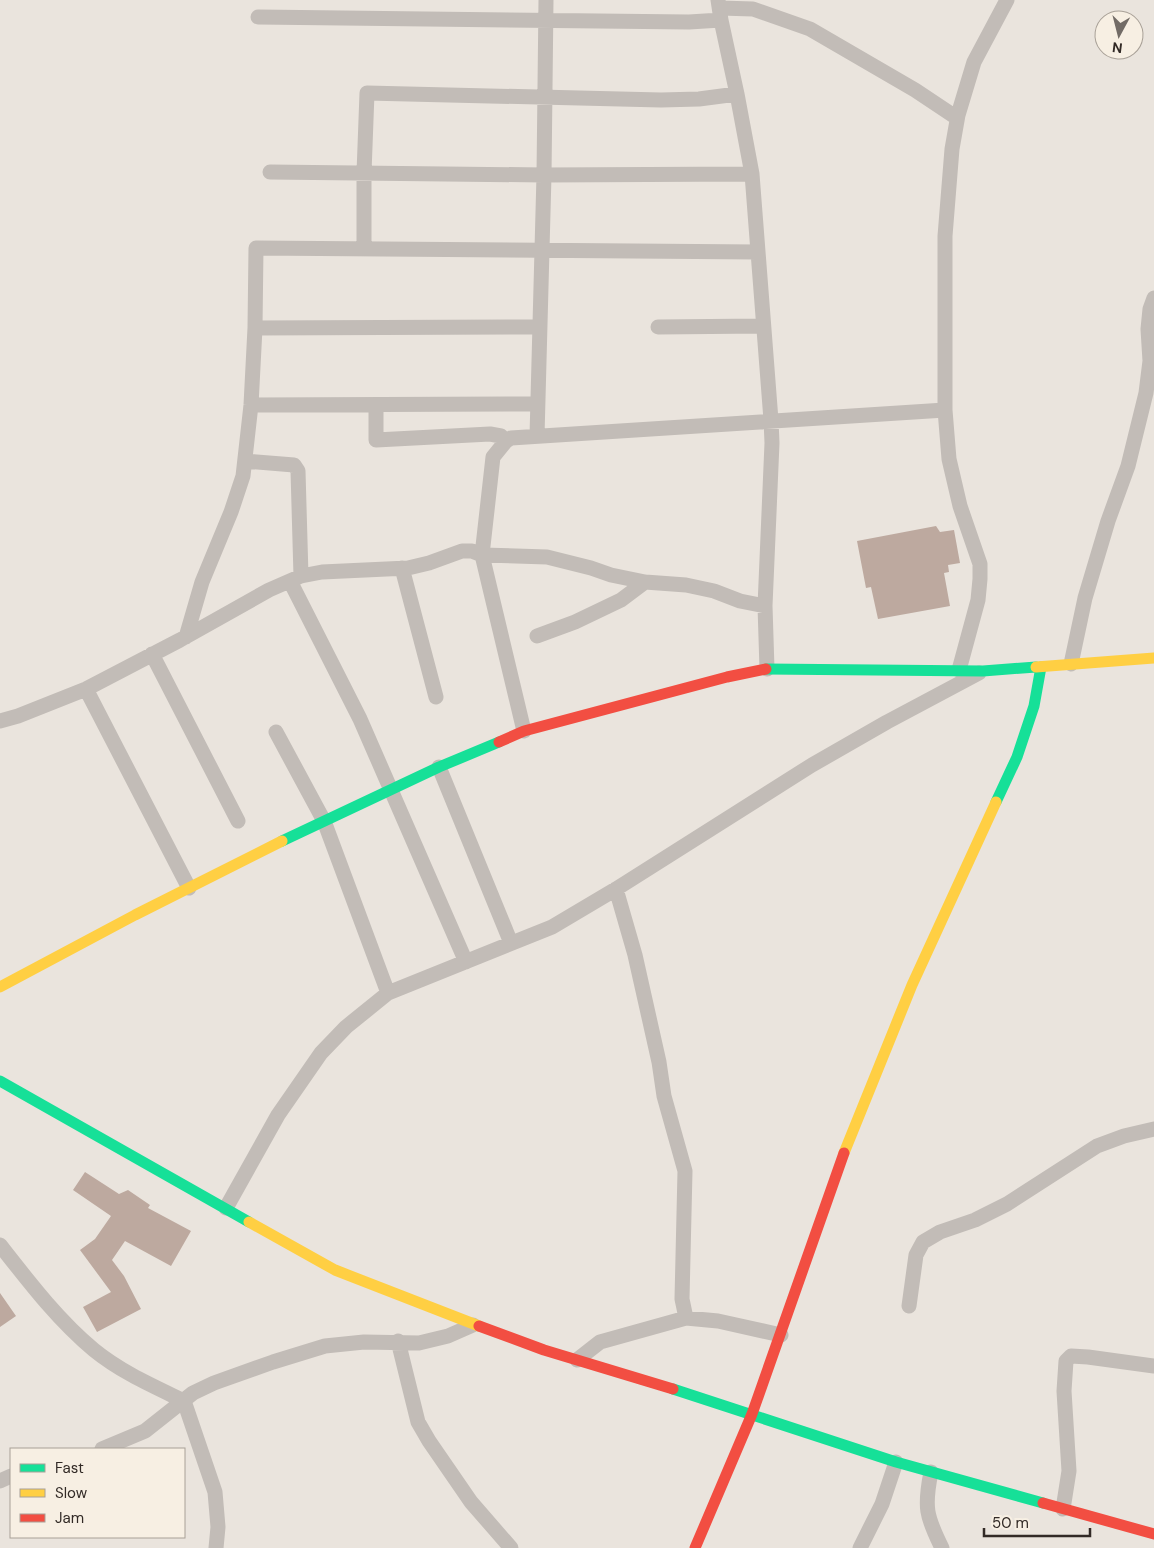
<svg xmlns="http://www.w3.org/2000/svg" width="1154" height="1548" viewBox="0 0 1154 1548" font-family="'DM Sans',sans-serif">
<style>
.building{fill:#bda99f}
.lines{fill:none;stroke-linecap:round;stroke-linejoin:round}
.street{stroke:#c2bcb7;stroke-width:15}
.fast{stroke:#16e098;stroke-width:11}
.slow{stroke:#ffcf43;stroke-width:11}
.jam{stroke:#f24e42;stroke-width:11}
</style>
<rect width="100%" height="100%" fill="#eae4dd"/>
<path class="building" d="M936 526 940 532 954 530 960 563 948 565 949 572 944 573 950 606 878 619 871 587 866 588 857 541Z
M85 1172 119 1194 128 1190 150 1205 148 1208 191 1231 171 1266 125 1241 112 1260 124 1276 141 1309 97 1332 83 1307 111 1292 80 1250 95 1239 111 1216 73 1190Z
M0 1293 16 1316 0 1327Z"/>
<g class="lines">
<path class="street" d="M718 0 721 20 737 94 752 174 771 420 772 443 765 606 767 669
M720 8 753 9 810 29 915 90 957 118
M258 17 689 22 721 20
M270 172 544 175 752 174
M364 249V173L367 93 661 100 699 99 737 94
M658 327 762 326
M255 328 539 327
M251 405 537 404
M376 405V440L490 434 501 436 506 441
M537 436 544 175 546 0
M245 461 294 465 298 471 301 576
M402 568 436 697
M290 581 360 719 466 962
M537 636 575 622 621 600 645 582
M186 637 202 582 231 512 243 476 251 405 255 328 256 248 758 252
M152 654 238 821
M1071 664 1085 598 1108 521 1128 466 1146 393 1150 361 1148 329 1150 309 1154 298
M959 670 978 600 980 579V564L960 506 949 459 945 410V236L952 149 958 115 974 62 1007 0
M86 689 189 888
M0 721 18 716 86 689 180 640 269 590 301 576 322 572 408 568 429 563 462 551H472L482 555 547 557 591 568 611 575 645 582 686 585 714 591 740 601 765 606
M524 731 482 555 493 457 506 441 511 438 945 410
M276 732 324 821 388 993
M439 767 511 943
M616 889 635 955 659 1062 664 1096 685 1171 682 1299 686 1318
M226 1208 278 1115 321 1053 346 1027 388 993 552 927 616 889 812 765 887 722 979 673
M0 1245C29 1282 58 1320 94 1350 121 1372 153 1386 184 1401L215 1492 218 1527 216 1548
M909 1306 916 1255 923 1242 940 1232 975 1220 1007 1204 1097 1146 1124 1136 1154 1129
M398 1341 418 1422 429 1441 471 1502 511 1548
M577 1360 600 1342 686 1318 718 1321 781 1335
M102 1449 145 1431 193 1393 214 1383 273 1362 325 1346 364 1342 419 1343 448 1336 473 1325
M931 1472C924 1507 926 1516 942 1548
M0 1481 11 1476
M1063 1509 1069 1471 1064 1391 1066 1361 1071 1356 1088 1357 1154 1366
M860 1548 882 1504 896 1462"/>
<path class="fast" d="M766 669 983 671 1036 667
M996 802 1017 757 1034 706 1041 667
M282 841 439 767 499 742
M0 1081 249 1222
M673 1389 896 1462 1043 1503"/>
<path class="slow" d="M1036 667 1154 658
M0 987 135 915 282 841
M844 1153 912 985 996 802
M249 1222 335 1270 479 1326"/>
<path class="jam" d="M499 742 524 731 727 677 766 669
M479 1326 544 1350 673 1389
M1043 1503 1154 1534
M695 1548 752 1414 844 1153"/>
</g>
<rect x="10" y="1448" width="175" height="90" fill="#f7efe3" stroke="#a8a097"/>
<rect x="20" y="1464" width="25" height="8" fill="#16e098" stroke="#a8a097"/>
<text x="55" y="1473" font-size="15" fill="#322a26">Fast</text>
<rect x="20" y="1489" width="25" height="8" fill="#ffcf43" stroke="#a8a097"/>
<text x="55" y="1498" font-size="15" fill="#322a26">Slow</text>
<rect x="20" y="1514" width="25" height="8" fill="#f24e42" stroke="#a8a097"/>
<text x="55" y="1523" font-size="15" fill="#322a26">Jam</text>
<g transform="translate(1119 35) rotate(187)"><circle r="24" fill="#f7efe3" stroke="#a8a097"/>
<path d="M0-4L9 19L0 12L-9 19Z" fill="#726b66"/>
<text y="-8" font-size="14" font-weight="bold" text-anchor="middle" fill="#322a26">N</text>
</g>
<path d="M984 1528v8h106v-8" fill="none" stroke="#322a26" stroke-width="2.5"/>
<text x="992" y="1528" font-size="15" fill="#322a26" stroke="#f7efe3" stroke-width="4" paint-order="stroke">50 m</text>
</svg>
